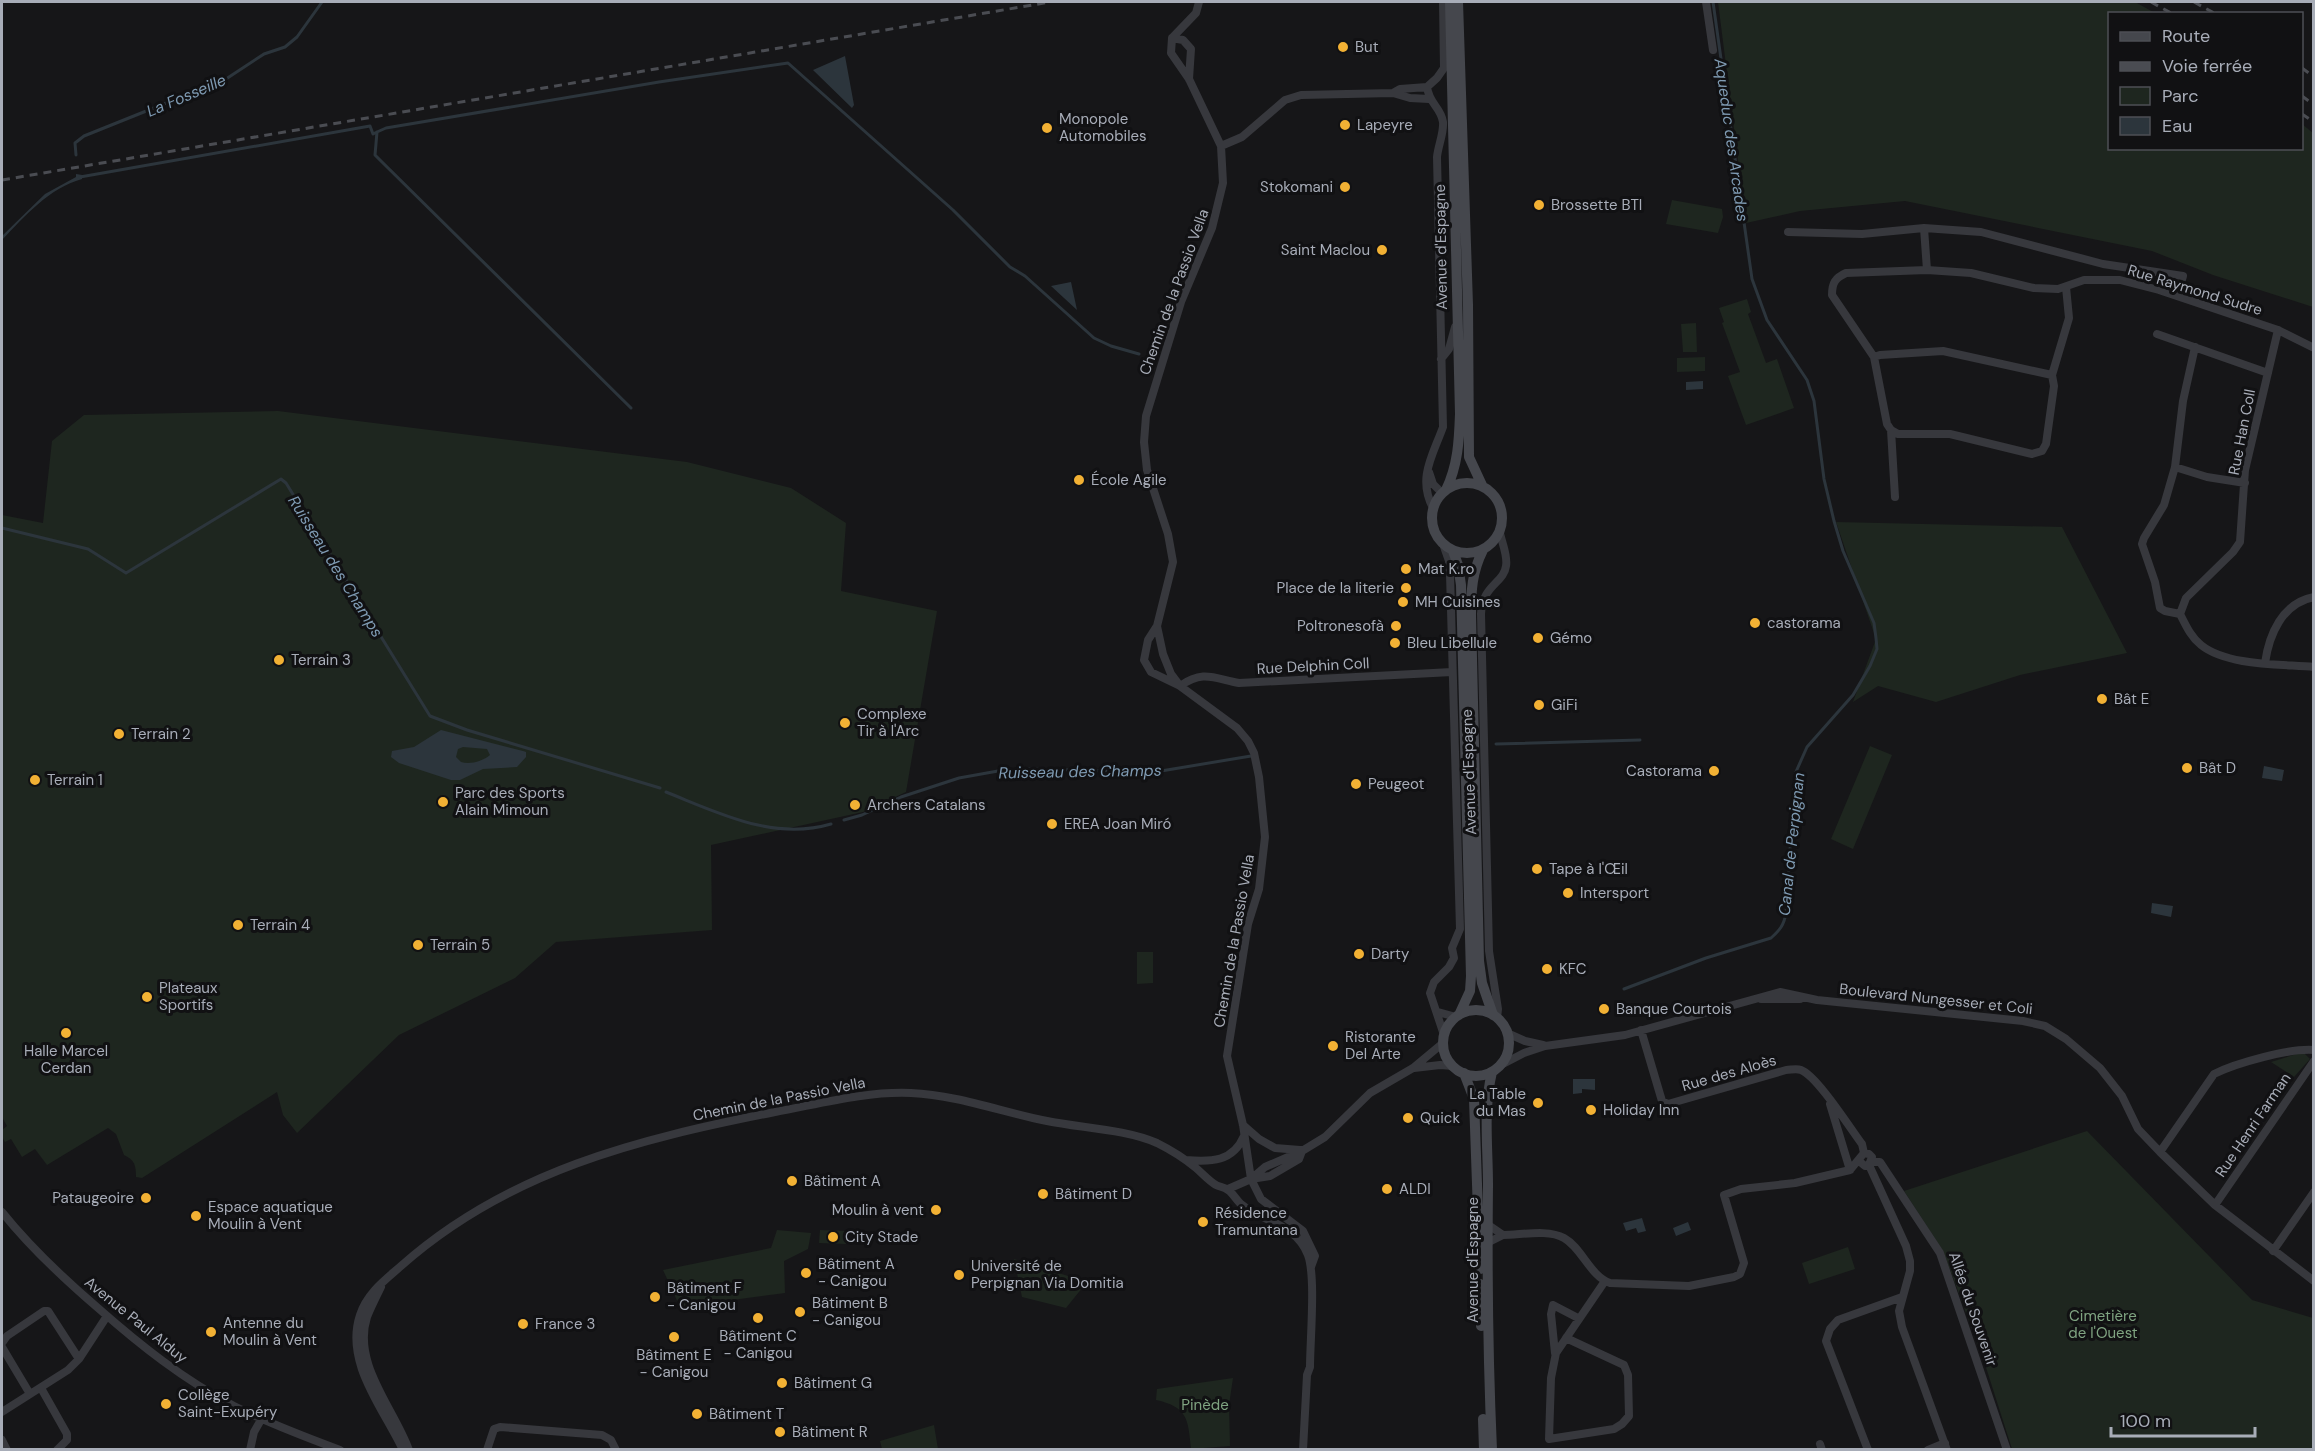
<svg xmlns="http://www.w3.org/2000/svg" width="2315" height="1451" viewBox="0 0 2315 1451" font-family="'DM Sans',sans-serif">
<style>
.green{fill:#1e261f}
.water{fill:#2c353c;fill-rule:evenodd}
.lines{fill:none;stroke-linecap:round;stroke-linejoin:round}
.stream{stroke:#2c353c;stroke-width:3}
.minor{stroke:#37383d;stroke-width:8}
.secondary{stroke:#45474d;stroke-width:10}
.rail{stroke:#4a4c52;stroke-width:3;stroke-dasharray:8 6;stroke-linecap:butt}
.poi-dot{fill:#f2b134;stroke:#111113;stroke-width:2}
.labels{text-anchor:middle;stroke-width:6;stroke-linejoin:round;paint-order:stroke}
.poi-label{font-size:15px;fill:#a8adb8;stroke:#111113;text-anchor:start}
.street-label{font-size:15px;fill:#a8adb8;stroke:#111113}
.park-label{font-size:15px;fill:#7fa381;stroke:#111113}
.water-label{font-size:16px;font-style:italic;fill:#7f9bb3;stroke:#111113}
</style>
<rect width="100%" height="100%" fill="#161618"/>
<path class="green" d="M1718 2H2135L2155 13 2110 14V148H2302V124L2313 133V307L2213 275 2152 251 1905 201 1800 211 1746 223Z
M1672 200 1722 209 1723 217 1718 233 1666 224Z
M1747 299 1751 312 1748 314 1766 363 1777 359 1794 408 1746 425 1728 376 1740 372 1722 323 1724 322 1719 308Z
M1696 323 1697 352H1683L1681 324Z
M1705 357V371L1677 372V358Z
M278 411 687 462 791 488 846 523 841 591 937 611 906 792 863 812 711 845 712 930 556 942 515 978 399 1035 297 1133 283 1115 277 1092 142 1178 136 1177C136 1166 135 1160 124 1155L116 1134 108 1128 47 1165 35 1149 22 1157 11 1139 5 1142 2 1137V1130L7 1126 2 1117V515L43 523 52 441 84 415Z
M1836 522 2062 527 2127 653 2020 675 1936 702 1878 686 1853 702 1876 639Z
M1870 746 1892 755 1853 849 1831 839Z
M1137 952H1153V983L1137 984Z
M2303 1052 2310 1059 2294 1077 2271 1062Z
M2087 1131 2252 1300 2313 1318V1449H2012L1984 1361 1943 1251 1904 1191Z
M777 1230 811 1233 808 1249 784 1261 785 1293 680 1307 663 1270 771 1248Z
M820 1230 847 1231 846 1244 819 1243Z
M1848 1247 1855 1269 1809 1284 1802 1263Z
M1014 1259 1087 1282 1066 1308 1022 1297Z
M1233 1378 1229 1405 1230 1446 1191 1449C1188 1419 1188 1407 1156 1400L1157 1389Z
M934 1425 938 1449H882L880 1441Z"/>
<path class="water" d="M845 56 854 105 852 108 813 70Z
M76 174 82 175V179C49 188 25 216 2 240V236L45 194 76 177Z
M1071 282 1077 310 1051 286Z
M1703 381V389L1686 390V382Z
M441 730 523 751 526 752V757L517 767 483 769 460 780H451L399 763 391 757 392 751 414 747ZM463 747 487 749 490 755C483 761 470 765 461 762L456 757 458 749Z
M2264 766 2284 770 2282 781 2262 778Z
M2152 903 2173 906 2171 917 2151 913Z
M1573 1079H1595V1090L1582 1089V1093L1573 1094Z
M1642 1218 1646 1231 1638 1233 1636 1228 1626 1231 1623 1223Z
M1688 1222 1691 1230 1676 1236 1673 1228Z"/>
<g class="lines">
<path class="stream" d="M377 132 386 128 659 82 788 63 953 210 1010 267 1025 276 1094 338 1111 346 1139 354
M377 132 375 155 382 162 631 408
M76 155 75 143 84 136 226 79 264 54 285 47 297 37 322 2
M80 177 370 126 373 134 377 132
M2 528 88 549 126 573 281 479 286 483 430 716 467 730 660 788
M1496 744 1640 740
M666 792C719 813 773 841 831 824
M844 820 862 815 901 797 959 778 998 771 1030 769 1155 772 1251 756
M1624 989 1706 958 1771 938C1780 930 1784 925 1786 913L1795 774 1807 747 1853 695 1870 666 1877 649 1876 638 1874 623 1843 551 1834 521 1824 479 1814 401 1807 380 1767 320 1752 279 1713 2"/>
<path class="minor" d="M1199 2 1196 13 1172 38 1171 53 1189 79 1221 146 1223 183 1212 228 1181 302 1146 416 1144 442 1147 470 1168 534 1173 562 1157 626 1163 654 1171 674 1180 686 1237 728 1248 741 1254 753 1259 777 1265 837 1259 889 1248 924 1227 1056 1243 1125 1251 1179 1261 1199 1303 1231 1315 1256 1311 1267
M1706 2 1713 50
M1172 38 1183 40 1191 49 1189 79
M1427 87C1429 104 1441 107 1443 122 1444 133 1438 146 1437 157L1443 427C1433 455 1417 478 1433 508
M1427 87 1437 78 1444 68 1443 2
M1393 93 1410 98 1429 99
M1221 146 1242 137 1285 100 1301 95 1393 93 1400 89 1427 87
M1924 228 1927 270
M1788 232 1862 234 1924 228 1981 232 2103 264 2183 276 2177 296
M2278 330 2245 470 2240 542 2233 552 2186 598 2180 614C2186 626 2191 637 2201 645 2227 666 2281 664 2314 667
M2157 334 2268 373
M1874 357 1880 355 1943 351 2052 375
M1441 359 1449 349 1455 327
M1891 430 1898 434H1950L2032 454 2042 451 2046 444 2054 386 2052 375 2069 318 2066 287
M2175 467 2207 477 2245 483
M1429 472 1433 484 1442 493
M1895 497 1891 430 1887 424 1874 357 1832 295C1832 283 1835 278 1846 273L1927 270 1971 273 2034 288 2058 289 2084 280H2120L2159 290 2278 330 2314 348
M1443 544 1449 561 1450 574 1460 929 1452 948 1454 958 1449 967 1434 982 1430 993 1444 1035
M2180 614 2165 611 2160 608 2155 582 2142 544 2144 538 2164 505 2175 467 2183 401 2195 347
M1157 626 1148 640 1144 660 1151 672 1180 686C1203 670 1213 678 1239 683L1452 672
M2265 663C2269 635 2282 603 2314 597
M1761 999H1800
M1438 1012 1456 1017
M1497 1018 1498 1009 1489 951 1481 614C1482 585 1504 583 1506 566 1508 556 1502 543 1500 533
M1641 1030 1662 1101 1668 1104 1786 1070C1791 1070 1796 1068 1801 1070 1817 1076 1850 1128 1862 1144L1864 1153
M1507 1033 1525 1041 1543 1045
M1499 1066 1524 1053 1545 1046 1625 1035 1780 992 1817 1000 2023 1021 2045 1026 2066 1039 2100 1068 2122 1096 2138 1129 2160 1152 2215 1205 2314 1281
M1414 1068 1440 1065 1453 1066
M1830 1104 1850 1170
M1243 1125 1259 1139 1275 1148 1300 1150
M2160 1152 2214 1074C2236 1063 2290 1048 2314 1050
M1186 1160C1211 1162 1233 1162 1244 1136
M1872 1162H1880L1940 1253 2007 1450
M1869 1165 1906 1246 1910 1261V1271L1899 1311 1902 1327 1947 1450
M1251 1179 1270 1176 1299 1159 1302 1151
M1228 1189 1251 1179 1265 1167 1302 1151 1325 1137 1370 1093 1413 1068 1443 1043
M2215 1205 2314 1061
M2 1212C30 1247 63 1278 98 1308 140 1345 184 1380 234 1406 268 1423 305 1437 340 1450
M1487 1224 1503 1235 1487 1243
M1503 1235C1521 1235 1548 1229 1564 1238 1582 1248 1590 1276 1610 1283L1689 1286 1734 1277 1740 1274 1744 1263 1724 1195 1741 1189 1795 1183 1850 1170 1864 1153 1869 1154 1872 1157 1869 1165 1865 1166 1859 1161
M2273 1251 2314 1192
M381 1287C376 1297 371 1307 367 1317 352 1364 394 1408 409 1450
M1566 1338 1624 1365 1628 1375 1629 1416 1622 1424 1614 1429 1549 1439 1551 1378 1556 1353 1605 1281
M2 1343 7 1336 44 1311H48L79 1359
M2 1347 30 1394
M1555 1353 1551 1314 1553 1305 1578 1318
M41 1388 67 1434V1440L57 1450
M2 1412 68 1370 79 1359 107 1316
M2 1440 7 1450
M1820 1444 1822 1450
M250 1450 254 1432 262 1418
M403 1450C384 1409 344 1363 360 1315 367 1293 385 1280 401 1266 508 1171 638 1139 775 1112 819 1104 866 1091 911 1093 957 1095 1002 1112 1047 1121 1081 1128 1125 1129 1157 1143 1171 1150 1184 1158 1196 1168 1202 1173 1209 1181 1216 1185 1220 1187 1224 1187 1228 1190 1233 1193 1236 1200 1241 1204 1262 1222 1296 1223 1308 1255 1316 1277 1310 1341 1310 1367L1307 1375 1303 1450
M487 1450 494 1429 500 1427 602 1435 611 1440 616 1450
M1868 1450 1826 1341 1830 1329 1838 1320 1902 1297
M1928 1450 1945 1443"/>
<path class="secondary" d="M1458 2 1468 305 1469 457 1482 485
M1432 518a35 35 0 1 1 70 0a35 35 0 1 1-70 0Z
M1446 490C1458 465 1459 441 1460 414L1450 2
M1483 550C1472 572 1471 591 1471 615L1479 961 1482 983 1493 1015
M1453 551 1458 565 1461 585 1471 976 1470 991 1459 1015
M1443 1043a33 33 0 1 1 66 0a33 33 0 1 1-66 0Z
M1464 1073 1474 1099 1480 1269
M1480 1284 1481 1326
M1483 1419 1484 1450
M1492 1450C1488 1361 1487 1273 1488 1185 1488 1146 1483 1110 1492 1072"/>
<path class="rail" d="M2151 2 2173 14
M2194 2 2216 14
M2302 68 2314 77
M2302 96 2314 105
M2302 114 2314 122
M2 180 1050 2"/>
</g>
<g class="poi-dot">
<circle cx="1343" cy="47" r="6"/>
<circle cx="1345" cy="125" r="6"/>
<circle cx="1047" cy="128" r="6"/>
<circle cx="1345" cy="187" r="6"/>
<circle cx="1539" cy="205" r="6"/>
<circle cx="1382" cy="250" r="6"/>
<circle cx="1079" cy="480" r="6"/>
<circle cx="1406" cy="569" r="6"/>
<circle cx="1406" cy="588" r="6"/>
<circle cx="1403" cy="602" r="6"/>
<circle cx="1755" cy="623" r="6"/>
<circle cx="1396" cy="626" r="6"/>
<circle cx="1538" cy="638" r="6"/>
<circle cx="1395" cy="643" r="6"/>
<circle cx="279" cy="660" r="6"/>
<circle cx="2102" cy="699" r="6"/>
<circle cx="1539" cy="705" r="6"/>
<circle cx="845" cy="723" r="6"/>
<circle cx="119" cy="734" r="6"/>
<circle cx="2187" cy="768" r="6"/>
<circle cx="1714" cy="771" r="6"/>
<circle cx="35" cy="780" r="6"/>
<circle cx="1356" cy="784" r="6"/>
<circle cx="443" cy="802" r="6"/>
<circle cx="855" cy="805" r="6"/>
<circle cx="1052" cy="824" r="6"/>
<circle cx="1537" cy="869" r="6"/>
<circle cx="1568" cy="893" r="6"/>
<circle cx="238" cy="925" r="6"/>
<circle cx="418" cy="945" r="6"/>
<circle cx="1359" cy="954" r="6"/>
<circle cx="1547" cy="969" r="6"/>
<circle cx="147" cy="997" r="6"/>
<circle cx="1604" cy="1009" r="6"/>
<circle cx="66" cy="1033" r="6"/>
<circle cx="1333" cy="1046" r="6"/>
<circle cx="1538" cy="1103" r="6"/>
<circle cx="1591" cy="1110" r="6"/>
<circle cx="1408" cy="1118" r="6"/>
<circle cx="792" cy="1181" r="6"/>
<circle cx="1387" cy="1189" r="6"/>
<circle cx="1043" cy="1194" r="6"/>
<circle cx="146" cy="1198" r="6"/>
<circle cx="936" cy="1210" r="6"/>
<circle cx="196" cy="1216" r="6"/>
<circle cx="1203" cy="1222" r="6"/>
<circle cx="833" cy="1237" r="6"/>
<circle cx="806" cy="1273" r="6"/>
<circle cx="959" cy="1275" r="6"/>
<circle cx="655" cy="1297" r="6"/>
<circle cx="800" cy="1312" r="6"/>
<circle cx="758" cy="1318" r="6"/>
<circle cx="523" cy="1324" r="6"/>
<circle cx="211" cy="1332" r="6"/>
<circle cx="674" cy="1337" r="6"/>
<circle cx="782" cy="1383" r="6"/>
<circle cx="166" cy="1404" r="6"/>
<circle cx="697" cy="1414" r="6"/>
<circle cx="780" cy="1432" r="6"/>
</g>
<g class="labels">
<g class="poi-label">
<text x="1355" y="52">But</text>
<text x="1059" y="124">Monopole<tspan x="1059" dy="17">Automobiles</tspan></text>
<text x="1357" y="130">Lapeyre</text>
<text x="1333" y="192" text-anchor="end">Stokomani</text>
<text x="1551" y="210">Brossette BTI</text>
<text x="1370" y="255" text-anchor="end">Saint Maclou</text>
<text x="1091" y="485">École Agile</text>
<text x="1418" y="574">Mat K.ro</text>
<text x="1394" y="593" text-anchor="end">Place de la literie</text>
<text x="1415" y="607">MH Cuisines</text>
<text x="1767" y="628">castorama</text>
<text x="1384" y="631" text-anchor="end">Poltronesofà</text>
<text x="1550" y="643">Gémo</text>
<text x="1407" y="648">Bleu Libellule</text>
<text x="291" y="665">Terrain 3</text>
<text x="2114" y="704">Bât E</text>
<text x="1551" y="710">GiFi</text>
<text x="857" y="719">Complexe<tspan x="857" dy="17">Tir à l'Arc</tspan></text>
<text x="131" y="739">Terrain 2</text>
<text x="2199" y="773">Bât D</text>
<text x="1702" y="776" text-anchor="end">Castorama</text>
<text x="47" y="785">Terrain 1</text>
<text x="1368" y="789">Peugeot</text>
<text x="455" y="798">Parc des Sports<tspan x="455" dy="17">Alain Mimoun</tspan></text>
<text x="867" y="810">Archers Catalans</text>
<text x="1064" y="829">EREA Joan Miró</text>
<text x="1549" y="874">Tape à l'Œil</text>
<text x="1580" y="898">Intersport</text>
<text x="250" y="930">Terrain 4</text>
<text x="430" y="950">Terrain 5</text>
<text x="1371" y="959">Darty</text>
<text x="1559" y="974">KFC</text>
<text x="159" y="993">Plateaux<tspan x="159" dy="17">Sportifs</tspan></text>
<text x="1616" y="1014">Banque Courtois</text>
<text x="1345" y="1042">Ristorante<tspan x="1345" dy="17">Del Arte</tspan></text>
<text x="66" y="1056" text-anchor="middle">Halle Marcel<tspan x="66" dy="17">Cerdan</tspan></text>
<text x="1526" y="1099" text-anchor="end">La Table<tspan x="1526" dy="17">du Mas</tspan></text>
<text x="1603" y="1115">Holiday Inn</text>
<text x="1420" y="1123">Quick</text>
<text x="804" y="1186">Bâtiment A</text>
<text x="1399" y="1194">ALDI</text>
<text x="1055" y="1199">Bâtiment D</text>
<text x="134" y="1203" text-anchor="end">Pataugeoire</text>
<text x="208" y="1212">Espace aquatique<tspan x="208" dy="17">Moulin à Vent</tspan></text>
<text x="924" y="1215" text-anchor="end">Moulin à vent</text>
<text x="1215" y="1218">Résidence<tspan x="1215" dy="17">Tramuntana</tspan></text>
<text x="845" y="1242">City Stade</text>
<text x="818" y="1269">Bâtiment A<tspan x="818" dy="17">- Canigou</tspan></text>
<text x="971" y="1271">Université de<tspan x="971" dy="17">Perpignan Via Domitia</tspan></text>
<text x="667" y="1293">Bâtiment F<tspan x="667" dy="17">- Canigou</tspan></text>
<text x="812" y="1308">Bâtiment B<tspan x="812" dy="17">- Canigou</tspan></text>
<text x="223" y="1328">Antenne du<tspan x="223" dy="17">Moulin à Vent</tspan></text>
<text x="535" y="1329">France 3</text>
<text x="758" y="1341" text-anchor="middle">Bâtiment C<tspan x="758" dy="17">- Canigou</tspan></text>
<text x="674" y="1360" text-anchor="middle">Bâtiment E<tspan x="674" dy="17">- Canigou</tspan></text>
<text x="794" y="1388">Bâtiment G</text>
<text x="178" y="1400">Collège<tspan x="178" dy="17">Saint-Exupéry</tspan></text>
<text x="709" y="1419">Bâtiment T</text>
<text x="792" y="1437">Bâtiment R</text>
</g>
<g class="street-label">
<text transform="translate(1441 247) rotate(-91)" y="5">Avenue d'Espagne</text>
<text transform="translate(2195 290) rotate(17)" y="5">Rue Raymond Sudre</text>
<text transform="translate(1174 292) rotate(-70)" y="5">Chemin de la Passio Vella</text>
<text transform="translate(2242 432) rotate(-79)" y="5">Rue Han Coll</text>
<text transform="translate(1313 666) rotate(-3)" y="5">Rue Delphin Coll</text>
<text transform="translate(1469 772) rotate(-92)" y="5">Avenue d'Espagne</text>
<text transform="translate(1234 941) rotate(-80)" y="5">Chemin de la Passio Vella</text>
<text transform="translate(1936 999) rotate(6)" y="5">Boulevard Nungesser et Coli</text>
<text transform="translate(1729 1073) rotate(-16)" y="5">Rue des Aloès</text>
<text transform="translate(779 1099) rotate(-11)" y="5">Chemin de la Passio Vella</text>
<text transform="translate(2253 1125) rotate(-56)" y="5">Rue Henri Farman</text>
<text transform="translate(1473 1260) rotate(-90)" y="5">Avenue d'Espagne</text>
<text transform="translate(1973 1309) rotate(71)" y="5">Allée du Souvenir</text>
<text transform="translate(136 1320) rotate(39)" y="5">Avenue Paul Alduy</text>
</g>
<g class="park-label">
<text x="2103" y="1321">Cimetière<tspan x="2103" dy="17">de l'Ouest</tspan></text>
<text x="1205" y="1410">Pinède</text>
</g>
<g class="water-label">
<text transform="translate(186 95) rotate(-23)" y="6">La Fosseille</text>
<text transform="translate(1732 140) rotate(82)" y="6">Aqueduc des Arcades</text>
<text transform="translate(336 566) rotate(58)" y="6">Ruisseau des Champs</text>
<text transform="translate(1080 771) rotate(-1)" y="6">Ruisseau des Champs</text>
<text transform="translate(1791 844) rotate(-84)" y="6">Canal de Perpignan</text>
</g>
</g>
<rect width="2315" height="1451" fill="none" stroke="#a8adb8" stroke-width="6"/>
<rect x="2108" y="12" width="195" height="138" fill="#111113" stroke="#4d4f55" stroke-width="1.5"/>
<rect x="2120" y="32" width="30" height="9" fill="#45474d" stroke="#4d4f55" stroke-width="1.5"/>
<text x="2162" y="42" font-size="18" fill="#a8adb8">Route</text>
<rect x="2120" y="62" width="30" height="9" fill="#4a4c52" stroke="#4d4f55" stroke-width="1.5"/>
<text x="2162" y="72" font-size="18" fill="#a8adb8">Voie ferrée</text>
<rect x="2120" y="87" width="30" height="18" fill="#1e261f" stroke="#4d4f55" stroke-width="1.5"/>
<text x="2162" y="102" font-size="18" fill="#a8adb8">Parc</text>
<rect x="2120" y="117" width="30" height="18" fill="#2c353c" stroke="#4d4f55" stroke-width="1.5"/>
<text x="2162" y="132" font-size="18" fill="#a8adb8">Eau</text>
<path d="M2111 1427v9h144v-9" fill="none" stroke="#a8adb8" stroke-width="3"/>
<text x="2120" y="1427" font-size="18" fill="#a8adb8" stroke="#111113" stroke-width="4.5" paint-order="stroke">100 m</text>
</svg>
